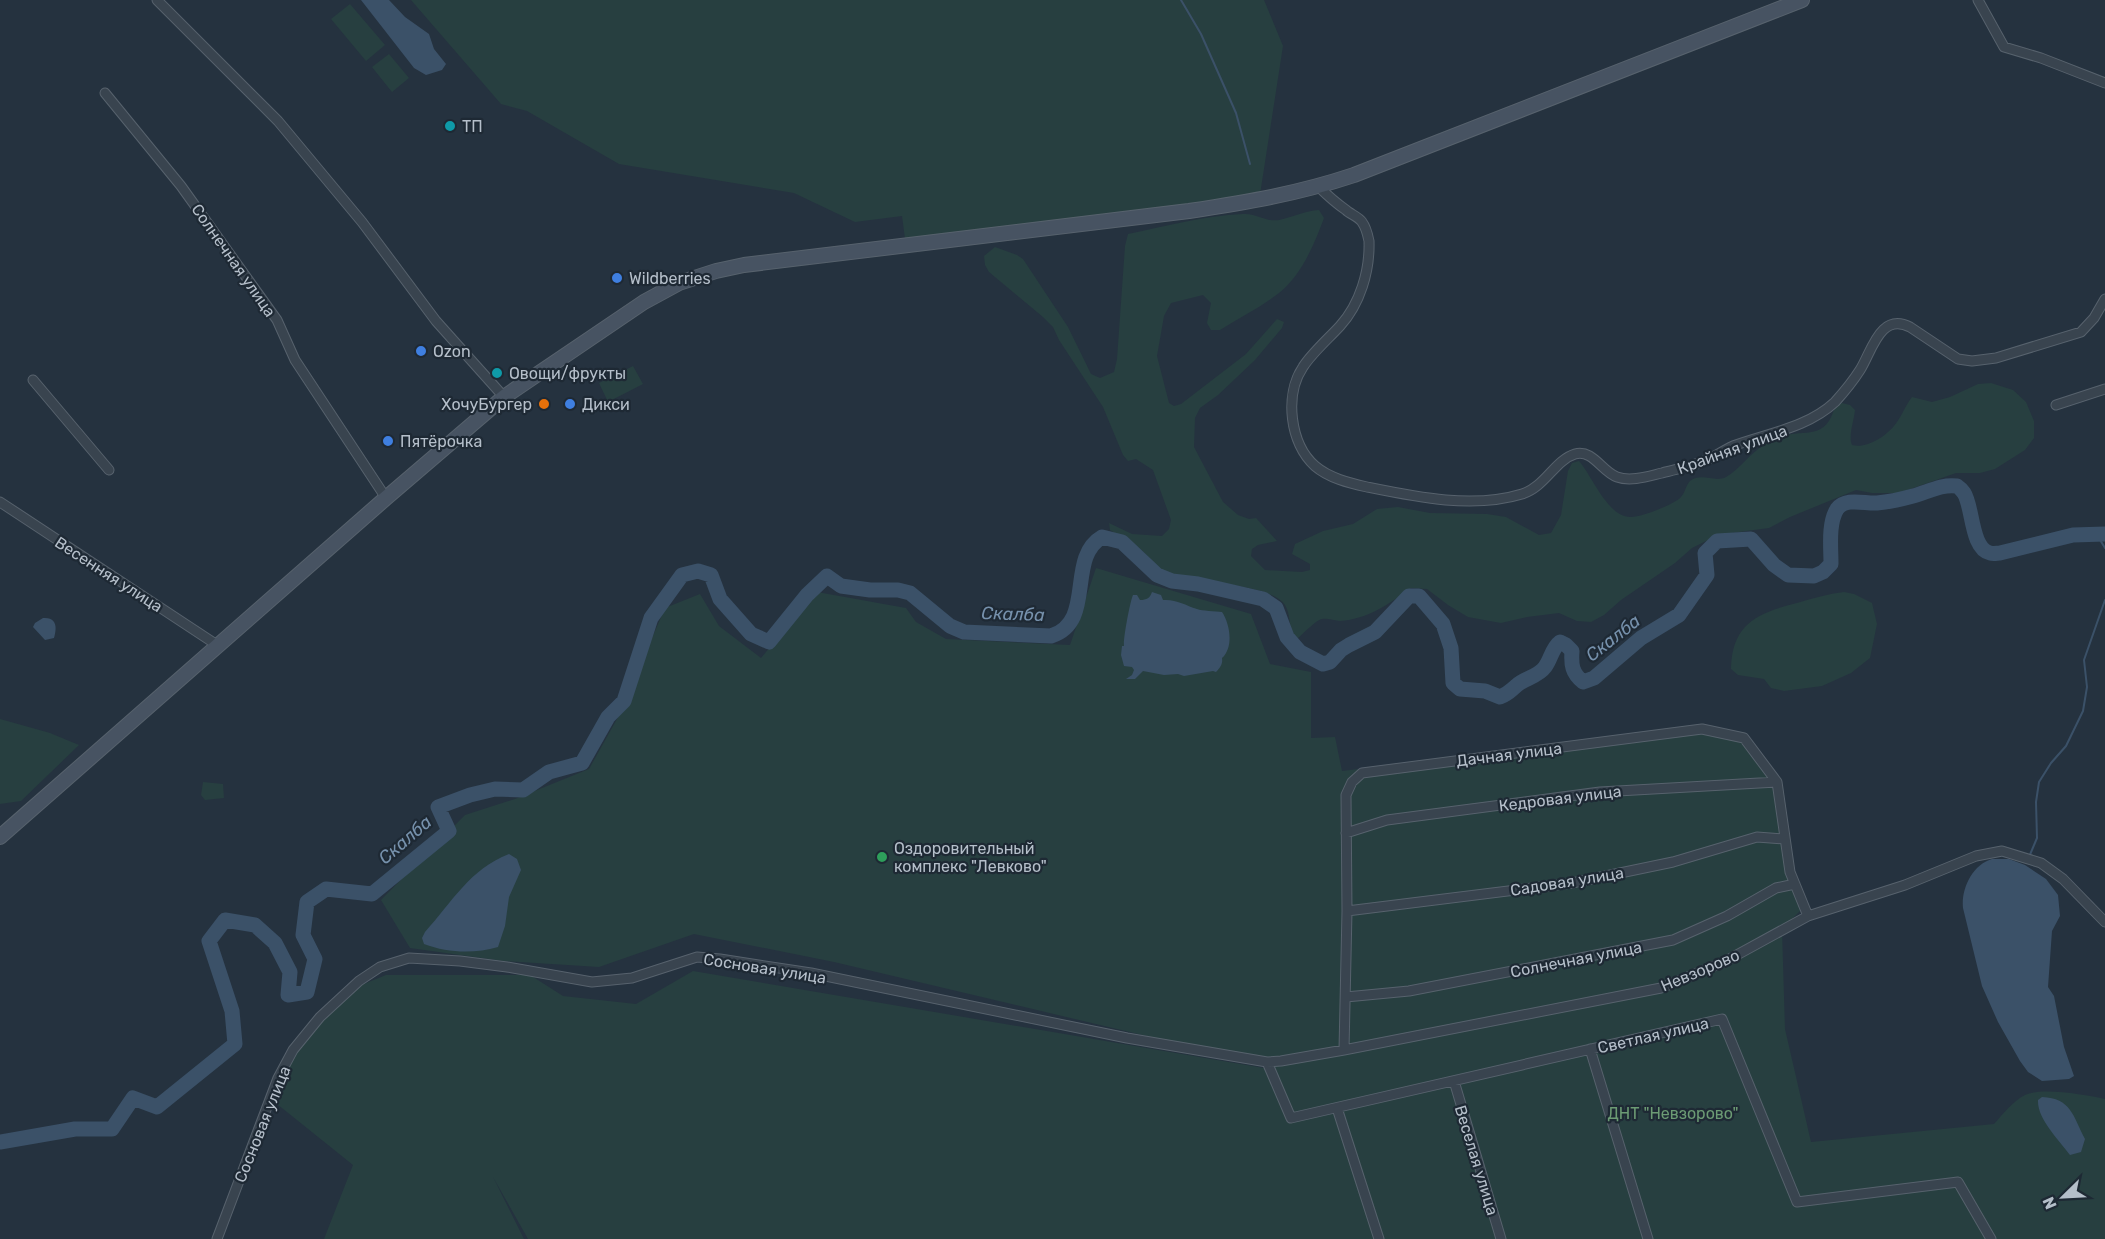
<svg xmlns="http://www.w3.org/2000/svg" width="2105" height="1239" viewBox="0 0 2105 1239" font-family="Rubik,sans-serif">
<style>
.green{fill:#273f40}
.water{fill:#3b5168}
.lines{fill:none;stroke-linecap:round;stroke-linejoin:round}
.stream{stroke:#3b5168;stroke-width:2}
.river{stroke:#3b5168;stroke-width:15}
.street-casing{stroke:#57626d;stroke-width:11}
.secondary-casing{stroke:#57626d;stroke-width:16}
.street{stroke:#39444f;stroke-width:9}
.secondary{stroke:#475362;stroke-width:14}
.culture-dot{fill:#0f9aa8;stroke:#1e2934;stroke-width:2}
.shop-dot{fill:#3f7fe0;stroke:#1e2934;stroke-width:2}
.food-dot{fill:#e8710a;stroke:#1e2934;stroke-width:2}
.leisure-dot{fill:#2e9e5b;stroke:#1e2934;stroke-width:2}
.labels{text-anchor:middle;stroke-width:4.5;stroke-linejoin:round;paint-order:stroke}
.poi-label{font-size:16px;fill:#b5bfca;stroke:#1e2934;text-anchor:start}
.street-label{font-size:16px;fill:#b5bfca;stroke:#1e2934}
.park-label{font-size:16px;fill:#6c9b74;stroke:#1e2934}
.water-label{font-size:18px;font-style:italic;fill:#7691ac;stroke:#1e2934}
</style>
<rect width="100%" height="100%" fill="#25323f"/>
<path class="green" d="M411 0H1264L1283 46 1259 201 906 246 902 216 855 222 794 193 619 164 527 111 501 104Z
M350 4 385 45 366 61 331 19Z
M389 54 409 78 392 92 372 67Z
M1319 210 1324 218C1315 243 1301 276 1279 293 1261 307 1239 318 1220 330H1211L1207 323 1211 303 1203 295 1171 303 1164 316 1157 356 1169 403 1174 406 1181 404 1246 354 1277 319 1284 322 1282 328 1255 360 1218 395 1200 408 1195 418 1194 447 1223 502 1238 515 1249 519 1256 518 1277 541 1258 545 1252 549 1251 556 1265 570 1302 572 1310 570V564L1292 554 1295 544 1323 531 1353 524 1377 509 1398 507 1430 513 1487 514 1506 517 1539 535 1551 533 1561 515 1568 471 1572 463 1579 461C1592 476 1608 517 1630 517 1640 518 1675 504 1681 497 1685 493 1686 485 1690 481 1701 472 1715 483 1726 477 1739 470 1750 453 1764 445 1769 442 1775 438 1781 436 1806 429 1826 441 1835 406L1842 403 1850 405 1855 410C1854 421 1848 436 1852 445 1866 449 1885 437 1894 426 1901 418 1905 406 1912 397L1932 402 1950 397 1978 384 1991 383 2013 390 2026 402 2034 421V438L2025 450 1995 469 1980 473H1956L1899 493H1872L1856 490 1790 517 1769 528 1724 534 1708 540 1692 548 1675 563 1621 600 1604 615 1591 622 1577 621 1559 613 1527 617 1501 623 1468 617 1448 605 1427 589 1411 588C1389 604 1368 619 1340 621 1335 621 1328 618 1322 619 1316 620 1303 634 1297 639L1292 637C1290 628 1290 613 1285 605 1270 583 1194 583 1169 574 1156 569 1151 558 1141 550 1132 543 1120 537 1110 530L1109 523 1132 534 1162 536 1169 529 1171 520 1153 470 1136 459 1128 461 1123 455 1103 407 1059 340 1053 327 1043 317 989 272 985 265 984 256 995 247 1017 255 1023 259 1068 327 1091 374 1100 378 1114 372 1117 359 1125 246 1128 234C1166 226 1204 216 1243 214 1256 213 1265 222 1279 220 1293 217 1305 211 1319 210Z
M633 366 643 384 608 402 599 383Z
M1096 568 1251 614 1270 664 1311 672V738L1335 737 1342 771 1696 728 1750 743 1773 769 1785 801 1786 865 1801 910 1782 929 1785 1029 1811 1142 1994 1124C2003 1114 2013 1101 2025 1095 2043 1087 2085 1095 2105 1099V1239H528L493 1177 524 1239H324L353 1165 272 1100 293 1058 323 1019 354 988 386 975H530L563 996 636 1004 693 971 1264 1068 1265 1064 834 962 694 934 599 967 503 961 410 948 381 900 465 815 515 799 589 769 617 719 665 608 700 594 719 626 761 658 817 592 906 608 916 622 946 639 1070 645Z
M1844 592 1854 594 1872 603 1877 624 1870 658 1851 673 1822 686 1784 691 1771 688 1764 679 1738 675 1731 669C1732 623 1758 613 1797 603 1813 598 1828 594 1844 592Z
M0 719 50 733 79 745 21 801 0 804Z
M203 782 223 784 224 798 205 800 201 795Z"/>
<path class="water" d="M361 0H389L405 17 429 34 434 49 446 64 442 70 426 75 414 68Z
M1152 592 1161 595 1163 600C1176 599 1185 605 1197 609 1202 611 1215 611 1222 612 1230 624 1234 647 1222 658 1223 664 1220 668 1216 672L1213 671 1184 676 1178 674 1164 675 1143 671 1135 679H1126L1132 675 1134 670 1132 667 1124 666 1121 655 1122 646H1124C1123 639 1130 602 1133 595H1137L1140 600C1147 600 1150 598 1152 592Z
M43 618C57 617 57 627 54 638L45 640 33 627 35 623Z
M509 854 517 859 521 870 509 897 505 926 498 947C474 954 448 953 424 944L422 938 425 932C452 902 470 869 509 854Z
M1992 859H2009L2025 865 2046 879 2058 895 2060 916 2052 931 2048 987 2054 996 2064 1047 2074 1076 2069 1079 2042 1081 2028 1072 2020 1061 1998 1022 1982 986 1963 908C1961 889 1972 865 1992 859Z
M2042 1097C2071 1098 2073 1116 2085 1139L2081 1152 2070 1155C2059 1140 2037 1119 2038 1100Z"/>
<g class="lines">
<path class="stream" d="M1181 0 1201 34 1236 113 1250 164
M2097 535 2105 548
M2029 857 2037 838 2036 802 2039 782 2051 763 2066 746 2083 711 2087 687 2084 660 2105 600"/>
<path class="river" d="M0 1142 75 1129H112L133 1098 157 1107 235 1044 232 1011 209 941 225 920 255 925 275 943 290 972 288 995 307 992 315 959 303 935 307 902 326 889 372 894 449 831 438 807 470 795 495 789 523 790 549 772 582 763 608 717 624 701 651 618 682 575 698 571 711 575 720 599 751 634 769 642 807 595 827 576 841 586 870 590H898L910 593 950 626 964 632 1051 636C1096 622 1066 558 1102 537L1122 542 1157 575 1172 581 1198 584 1263 599 1276 608 1287 637 1300 652 1323 664 1330 662 1341 650 1349 645 1375 632 1409 596H1419L1443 624 1451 648 1453 683 1460 689 1485 691 1500 697C1508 694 1510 691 1516 686 1524 678 1538 677 1545 667 1551 659 1552 648 1560 642L1566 645 1572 651C1571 665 1572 673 1583 682L1594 678 1641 638 1679 615 1707 575 1705 553 1717 541 1751 539 1774 565 1788 575 1814 576 1823 572 1831 564C1831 547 1828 524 1837 509 1846 497 1865 504 1877 503 1888 502 1902 499 1913 496 1928 492 1941 484 1957 486 1960 488 1962 490 1964 493 1973 507 1971 549 1990 553 1994 554 1997 553 2000 553L2073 535 2105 534"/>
<defs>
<path id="street" d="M157 0 278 121 362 222 436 321 504 397
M1978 0 2004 47 2041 58 2105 83
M105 93 181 186 277 320 295 360 386 498
M1319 187C1327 195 1336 203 1346 210 1350 214 1359 217 1362 222 1365 226 1368 236 1369 241 1370 271 1360 304 1340 326 1329 338 1311 354 1303 367 1284 395 1290 444 1315 466 1329 478 1349 483 1367 487 1416 497 1473 509 1522 494 1545 487 1555 460 1575 454 1593 449 1602 472 1617 477 1631 482 1649 476 1662 473 1676 469 1689 467 1702 462 1713 458 1722 451 1733 446 1768 433 1807 428 1835 402 1844 392 1853 381 1860 370 1872 351 1880 312 1910 327L1958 359 1972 361 1996 358 2081 332 2094 318 2105 299
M33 380 109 470
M2056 405 2105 389
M0 502 217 645
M1346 833 1387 820 1600 792 1777 782
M1347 911 1572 883 1673 862 1757 837 1785 839
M1346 997 1409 991 1673 940 1727 916 1776 888 1795 884
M1590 1049 1648 1239
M1344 1050 1347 911 1346 795 1352 782 1362 773 1702 729 1744 738 1777 782 1790 872 1808 916
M1267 1062 1291 1118 1722 1019 1797 1202 1958 1182 1991 1239
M1454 1081 1501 1239
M1337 1108 1379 1239
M217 1239 278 1078 293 1050 320 1017 359 981 380 967 409 958 460 961 507 967 592 982 632 978 697 957 720 959 811 973 1127 1038 1267 1062 1281 1061 1344 1050 1661 988 1724 962 1808 916 1905 885 1976 856 2002 851 2041 863 2063 879 2105 922"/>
<path id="secondary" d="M0 837 386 498 504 397 644 302 679 283 716 271 744 265 1189 211C1248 202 1297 194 1354 175L1802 0"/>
</defs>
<use href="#street" class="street-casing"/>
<use href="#secondary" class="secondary-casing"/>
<use href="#street" class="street"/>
<use href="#secondary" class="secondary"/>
</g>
<g class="culture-dot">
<circle cx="450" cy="126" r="6"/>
<circle cx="497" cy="373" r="6"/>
</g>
<g class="shop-dot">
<circle cx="617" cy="278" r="6"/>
<circle cx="421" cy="351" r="6"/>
<circle cx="570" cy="404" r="6"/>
<circle cx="388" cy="441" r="6"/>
</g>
<circle class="food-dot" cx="544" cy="404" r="6"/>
<circle class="leisure-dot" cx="882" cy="857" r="6"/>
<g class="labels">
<g class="poi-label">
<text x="462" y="132">ТП</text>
<text x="629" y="284">Wildberries</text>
<text x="433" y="357">Ozon</text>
<text x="509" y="379">Овощи/фрукты</text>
<text x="532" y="410" text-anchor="end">ХочуБургер</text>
<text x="582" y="410">Дикси</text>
<text x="400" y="447">Пятёрочка</text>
<text x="894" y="854">Оздоровительный<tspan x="894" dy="18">комплекс "Левково"</tspan></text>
</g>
<g class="street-label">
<text transform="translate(234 260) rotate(55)" y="6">Солнечная улица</text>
<text transform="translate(1732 449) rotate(-20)" y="6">Крайняя улица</text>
<text transform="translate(109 574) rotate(33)" y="6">Весенняя улица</text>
<text transform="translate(1509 754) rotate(-7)" y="6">Дачная улица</text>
<text transform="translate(1560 798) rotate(-7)" y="6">Кедровая улица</text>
<text transform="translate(1567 881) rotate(-9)" y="6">Садовая улица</text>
<text transform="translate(1576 959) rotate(-11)" y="6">Солнечная улица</text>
<text transform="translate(765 968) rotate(9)" y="6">Сосновая улица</text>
<text transform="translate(1700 970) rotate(-23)" y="6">Невзорово</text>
<text transform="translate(1653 1035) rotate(-13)" y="6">Светлая улица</text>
<text transform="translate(262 1124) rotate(-68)" y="6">Сосновая улица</text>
<text transform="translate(1477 1160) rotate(73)" y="6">Веселая улица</text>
</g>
<g class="park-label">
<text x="1673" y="1119">ДНТ "Невзорово"</text>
</g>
<g class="water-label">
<text transform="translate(1013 614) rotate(2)" y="6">Скалба</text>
<text transform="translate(1613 638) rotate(-38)" y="6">Скалба</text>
<text transform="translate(405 840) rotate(-41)" y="6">Скалба</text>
</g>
</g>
<g transform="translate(2063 1197) rotate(246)" stroke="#1e2934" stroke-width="4.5" paint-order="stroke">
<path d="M0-4.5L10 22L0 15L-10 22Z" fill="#b5bfca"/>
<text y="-9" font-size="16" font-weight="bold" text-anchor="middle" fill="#b5bfca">N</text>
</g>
</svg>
